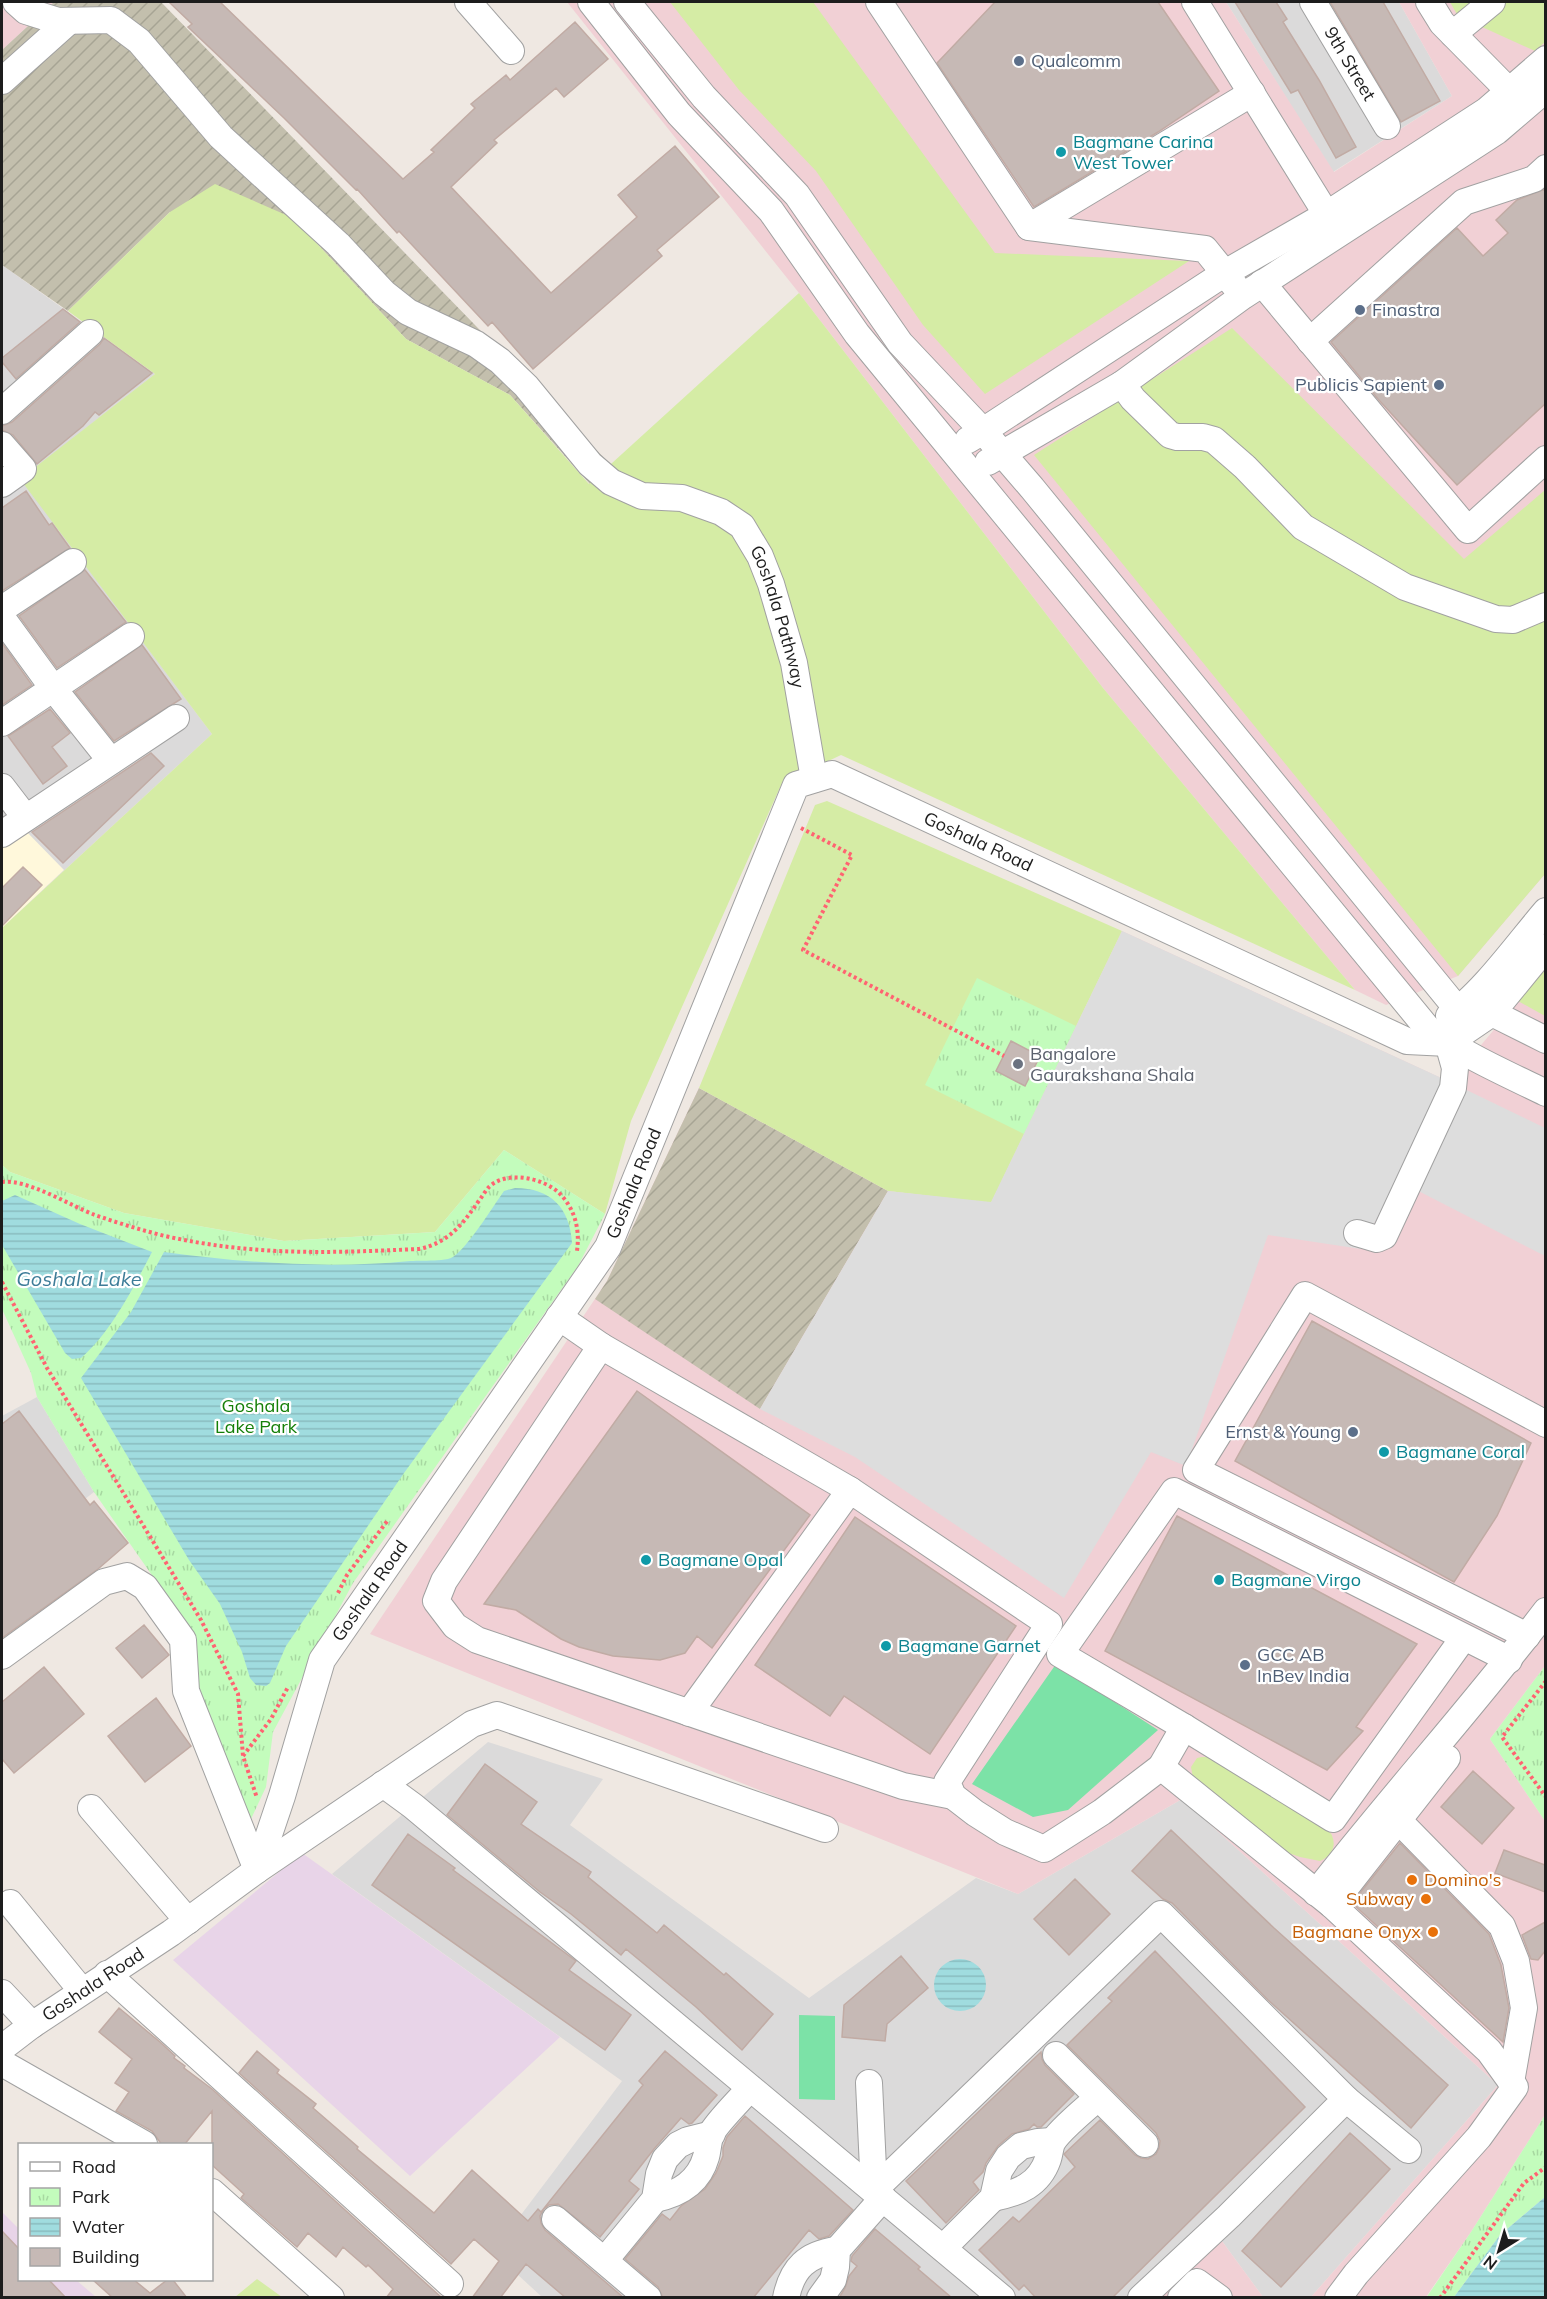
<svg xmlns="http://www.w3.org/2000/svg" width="1547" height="2299" viewBox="0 0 1547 2299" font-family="Mulish,sans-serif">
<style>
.residential{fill:#dbdada}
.commercial{fill:#f1d0d5}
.industrial{fill:#e8d4e8}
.education{fill:#fff8db}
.construction{fill:url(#construction-furrows)}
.grass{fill:#d5eca5}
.park{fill:url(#park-tufts)}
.pitch{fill:#7ce2a7}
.parking{fill:#ddd}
.water{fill:url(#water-rules)}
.building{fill:#c6b9b5;stroke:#c1aba4;stroke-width:1.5}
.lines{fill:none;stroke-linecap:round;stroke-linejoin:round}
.minor-casing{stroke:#a1a1a1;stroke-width:28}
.path{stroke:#ff6371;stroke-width:4;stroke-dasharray:3 3;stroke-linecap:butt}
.minor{stroke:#fff;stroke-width:26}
.service-dot{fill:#5c6f8a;stroke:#fff;stroke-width:2}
.culture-dot{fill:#0f9aa8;stroke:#fff;stroke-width:2}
.worship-dot{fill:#6b7280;stroke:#fff;stroke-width:2}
.food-dot{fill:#e8710a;stroke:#fff;stroke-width:2}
.labels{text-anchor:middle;stroke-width:4.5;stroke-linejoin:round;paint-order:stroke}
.service-label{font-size:18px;fill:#4e5e75;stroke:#fff;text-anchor:start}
.street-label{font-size:18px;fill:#1d1d1d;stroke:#fff}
.culture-label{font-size:18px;fill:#0d838f;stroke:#fff;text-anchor:start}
.worship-label{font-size:18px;fill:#5b616d;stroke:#fff;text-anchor:start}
.park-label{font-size:18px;fill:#147f07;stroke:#fff}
.food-label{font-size:18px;fill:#c56008;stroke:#fff;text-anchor:end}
.water-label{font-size:20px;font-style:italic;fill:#3d7c98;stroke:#fff}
</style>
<defs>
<pattern id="construction-furrows" width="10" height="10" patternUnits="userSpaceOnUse" patternTransform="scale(1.5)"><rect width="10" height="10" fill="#c3bfad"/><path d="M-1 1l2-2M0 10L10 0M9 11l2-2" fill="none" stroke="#a7a494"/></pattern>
<pattern id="park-tufts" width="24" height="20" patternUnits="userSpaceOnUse" patternTransform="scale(1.5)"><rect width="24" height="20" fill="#c3fcbc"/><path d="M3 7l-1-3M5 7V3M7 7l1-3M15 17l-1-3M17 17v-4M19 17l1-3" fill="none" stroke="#a7d8a1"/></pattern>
<pattern id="water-rules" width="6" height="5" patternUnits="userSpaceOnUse" patternTransform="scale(1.5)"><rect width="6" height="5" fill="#a0dcdf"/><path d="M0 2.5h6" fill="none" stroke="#89bcbf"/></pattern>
</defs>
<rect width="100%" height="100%" fill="#efe8e2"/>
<path class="residential" d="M1226 2H1399L1452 96 1333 172Z
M2 265 155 374 21 479 212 734 2 928Z
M37 1397 94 1492 2 1564V1416Z
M488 1742 603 1779 570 1825 809 1998 976 1878 1018 1894 1182 1799 1498 2085 1311 2297H1263L1219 2237 1159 2297H542L493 2252 622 2081 332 1874Z"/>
<path class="commercial" d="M2 2H54L2 50Z
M567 2H1226L1334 172 1452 96 1399 2H1545V874L1458 976 1386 1005 1355 990 1103 688 799 293Z
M1122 931 1450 1082 1545 969V1666L1490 1739 1545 1821V2115L1471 2232 1426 2297H1311L1498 2085 1182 1799 1018 1894 370 1634 607 1281 699 1088 888 1191 991 1203Z
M1219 2237 1263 2297 1159 2298Z"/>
<path class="industrial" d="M302 1853 560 2037 410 2176 173 1960Z
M2 2212 19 2229 20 2280H76L96 2297H2Z"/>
<path class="education" d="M24 829 64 870 2 928V845Z"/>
<path class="construction" d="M54 2H161L610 464 590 484 510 395 406 339 293 218 170 212 68 311 2 265V50Z
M699 1088 888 1191 760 1409 595 1299 607 1281Z"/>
<path class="grass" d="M670 2H813L995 253 1189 261 985 394 923 325 816 171 739 90Z
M1450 2H1545V42L1535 51 1458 16Z
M215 184 293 218 406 339 510 395 589 484 799 293 1103 688 1355 990 841 755 782 783 631 1121 605 1214 504 1150 435 1232 284 1241 124 1213 10 1172 2 1165V928L212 734 20 479 155 374 68 311 170 212Z
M1232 328 1464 559 1545 490V874L1458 976 1034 455Z
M827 801 1122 931 991 1203 888 1191 699 1088 815 805Z
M1545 969V1016L1518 1001Z
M1202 1757H1207L1326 1827C1338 1839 1336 1854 1320 1861L1300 1857 1280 1850 1193 1778 1191 1767 1197 1758Z
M257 2279 282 2297H235Z"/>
<path class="park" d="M977 978 1076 1026 1024 1134 925 1085Z
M504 1150 605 1214 578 1266 353 1583 273 1732 266 1787 251 1819 193 1681 197 1640 94 1492 37 1397 31 1373 2 1309V1165L10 1172 124 1213 284 1241 435 1232Z
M1545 1666V1821L1490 1739Z
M1545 2115V2197L1500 2235 1454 2297 1426 2298 1471 2232Z"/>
<path class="pitch" d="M1056 1664 1158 1730 1068 1810 1033 1817 972 1784Z
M799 2015 835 2016V2100L799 2099Z"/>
<path class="parking" d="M1122 931 1450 1082 1545 1128V1256L1397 1180 1361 1249 1268 1235 1186 1466 1151 1452 1064 1598 855 1457 760 1409 888 1191 991 1202Z"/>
<path class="water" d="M515 1188C551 1188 570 1208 572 1243L404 1473 286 1646 270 1683 266 1686 256 1685 250 1678 242 1652 220 1604 189 1560 81 1378 131 1312 164 1252C246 1263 328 1269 410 1261 422 1260 439 1262 451 1258 465 1252 494 1205 504 1191Z
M15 1195 80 1224 152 1252C133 1288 112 1331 81 1358L72 1359 65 1353 2 1245V1201Z
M934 1985a26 26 0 1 1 52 0a26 26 0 1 1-52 0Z
M1545 2197V2297H1454L1500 2235Z"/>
<path class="building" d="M169 2H220L403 179 434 152 431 150 475 108 471 104 506 75 510 80 575 22 608 59 564 97 556 88 494 140 497 143 451 187 551 293 637 217 618 195 675 146 719 197 657 250 662 256 533 369 492 322 488 326 399 231 397 233 357 189 356 190 284 118 188 27 192 24Z
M995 2H1158L1219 91 1158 132 1034 207 937 63Z
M1235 2H1276L1287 19 1283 22 1319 80 1356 147 1336 158 1298 90 1291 93Z
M1330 2H1383L1440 101 1401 122Z
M1545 189V404L1457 485 1378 399 1331 342 1457 228 1483 256 1508 233 1496 220 1517 200Z
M63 309 80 322 16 379 2 362V358Z
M104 338 152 373 99 415 95 412 83 426 37 464 13 435 2 430V426L12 422 100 344Z
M26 491 49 525 52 523 70 548 2 591V508Z
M85 570 126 622 57 668 19 616Z
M2 643 32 685 2 705Z
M142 645 181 699 114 741 75 692Z
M50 709 70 733 52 747 67 766 43 784 8 736Z
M151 753 164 766 63 863 32 832Z
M23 867 42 885 2 926V888Z
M1011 1041 1040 1056 1025 1086 996 1071Z
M1312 1321 1531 1443 1497 1516 1454 1582 1235 1461Z
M637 1391 810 1515 712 1648 697 1636 685 1653 660 1660 613 1656 579 1647 561 1639 516 1610 484 1604Z
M19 1411 90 1505 94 1501 128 1543 98 1569 2 1638V1424Z
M1177 1516 1417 1644 1356 1727 1363 1731 1327 1770 1105 1651Z
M855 1517 1016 1626 930 1754 844 1696 830 1716 755 1665Z
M144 1625 169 1655 142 1678 116 1648Z
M44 1667 84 1714 14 1773 2 1759V1702Z
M156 1698 191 1746 145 1782 108 1736Z
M485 1764 537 1802 521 1824 591 1872 588 1877 657 1933 664 1925 724 1975 726 1973 773 2014 742 2050 696 2007 626 1949 621 1955 571 1914 540 1892 447 1815Z
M1473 1771 1514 1808 1482 1844 1441 1807Z
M1171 1830 1274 1928 1448 2085 1411 2128 1268 2000 1172 1903 1163 1899 1132 1871Z
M408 1834 455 1868 453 1870 576 1961 569 1970 631 2015 605 2050 372 1885Z
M1400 1843 1489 1934 1501 1965 1509 2008 1503 2042 1352 1903Z
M1504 1850 1545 1865V1892L1495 1873Z
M1075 1879 1110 1914 1069 1955 1034 1919Z
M1545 1922V1951L1538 1960 1531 1959 1522 1935Z
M1155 1951 1305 2107 1112 2298H1036L1024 2285 1019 2290 979 2250 1013 2217 1019 2222 1075 2167 1064 2154 1100 2120 1135 2155 1141 2158 1148 2159 1156 2154 1159 2148 1160 2141 1156 2133 1067 2045 1112 2001 1108 1998Z
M901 1956 928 1988 887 2024 885 2041 842 2037 844 2005Z
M119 2008 160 2042 175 2056 174 2058 185 2066 184 2068 212 2089 442 2298H386L393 2289 368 2265 366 2267 343 2247 336 2257 308 2233 297 2247 241 2198 244 2194 212 2165V2111L184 2145H162L152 2131 116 2111 129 2092 115 2083 132 2059 99 2032Z
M257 2051 279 2070 277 2073 316 2104 313 2108 358 2147 357 2149 434 2213 472 2170 528 2221 538 2209 541 2212 643 2085 639 2081 665 2051 717 2095 692 2123 689 2124 681 2118 654 2149 629 2181 639 2189 600 2237 558 2204 549 2205 544 2209 540 2216 541 2223 545 2230 624 2298H566L526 2264 500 2298H472L499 2261 474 2239 451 2264 239 2073Z
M1041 2052 1042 2059 1045 2065 1074 2094 1041 2127H1037L1034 2124 1029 2129 1012 2134 998 2146 986 2163 983 2172 973 2182 979 2190 946 2223 906 2181Z
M745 2116 853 2210 829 2236 819 2239 809 2230 753 2298H663L658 2287 625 2259 662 2214 670 2220 681 2206 705 2189 716 2173 723 2156V2148L727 2137Z
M1350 2133 1390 2169 1281 2287 1242 2251Z
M875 2229 920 2267 918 2269 952 2298H839L845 2288 849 2276 857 2266 851 2261 852 2256Z
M2 2231 20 2250V2280H49L66 2298H2Z
M93 2280H134L150 2293 167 2280H173L187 2298H113Z"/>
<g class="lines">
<defs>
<g id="minor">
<path id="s1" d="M16 2 26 11 58 21 111 20 139 41 221 137 338 244 384 293 408 312 476 344 500 361 526 386 590 464 611 482 642 496 682 498 721 512 742 526 760 556 771 584 794 663 814 779"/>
<path d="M468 2 511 51"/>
<path d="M591 2 679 114 771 211 857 334 1428 1029C1464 1055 1505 1073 1546 1093"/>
<path d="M627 2 704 97 797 195 900 343 983 431 1225 273 1326 215 1486 111 1546 59"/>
<path d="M879 2 1029 227 1205 249 1235 286"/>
<path d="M1195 2 1335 228"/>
<path id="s2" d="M1313 2 1387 126"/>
<path d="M1429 2 1442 23 1520 102"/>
<path d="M1453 34 1492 2"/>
<path d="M2 81 68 22"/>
<path d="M1029 227 1252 93"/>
<path d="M1262 283 1468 530 1546 459"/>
<path d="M1310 341 1464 202 1534 179 1546 168"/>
<path d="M1122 384 1133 399 1170 435 1177 437H1203L1214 440 1245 467 1303 527 1405 587 1496 619 1513 620 1546 606"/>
<path d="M2 411 90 333"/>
<path d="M968 440 983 431 1032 488 1458 1010 1492 1013 1546 1040"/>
<path d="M2 445 23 469 2 484"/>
<path d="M988 462 1122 384 1243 296 1497 131 1546 89"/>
<path d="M2 609 73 562"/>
<path d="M2 618 53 688 111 761"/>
<path d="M2 723 131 636"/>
<path d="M2 787 25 817"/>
<path d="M2 834 176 718"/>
<path d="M1449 1016C1481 996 1520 941 1546 911"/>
<path d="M1357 1233 1377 1239 1384 1236 1453 1088 1455 1068 1448 1043"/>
<path d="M559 1317 601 1346"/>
<path d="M850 1490 601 1346 444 1581 436 1601 455 1626 477 1640 903 1786 953 1796"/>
<path d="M1527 1636 1196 1470 1305 1295 1546 1424"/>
<path d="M1464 1637 1333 1819 1184 1727 1060 1654 1174 1491 1502 1656 1509 1660"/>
<path d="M2 1656 104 1582 127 1576 145 1587 183 1640 186 1691 257 1870 472 1724 497 1715 825 1829"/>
<path d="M689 1713 850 1490 1049 1624 947 1782 953 1796 975 1813 1005 1832 1044 1849 1102 1812 1161 1767 1332 1905 1489 2051 1515 2087 1479 2137 1356 2274 1338 2298"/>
<path d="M1161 1767 1184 1727"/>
<path d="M383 1784 413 1806 1002 2298"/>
<path d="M91 1808 188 1921"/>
<path d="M1399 1821 1502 1926 1516 1961 1524 2008 1511 2082"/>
<path d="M1316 1893C1390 1798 1472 1708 1546 1611"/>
<path d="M10 1903 82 1991"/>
<path d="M1332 1905 1447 1758"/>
<path d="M107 1974 450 2284"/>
<path d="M2 1993 32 2025"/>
<path id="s3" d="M2 2048 32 2025 171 1933 257 1870 282 1796 322 1660 608 1247 796 785 832 774 1407 1041 1448 1043 1492 1013 1546 947"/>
<path d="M1056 2055 1145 2144"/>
<path d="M2 2063 144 2144"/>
<path d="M869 2083 874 2190 1161 1914 1346 2099 1229 2216 1141 2298"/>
<path d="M1346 2099 1408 2150"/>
<path d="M212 2192 331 2298"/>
<path d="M993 2198C1019 2193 1039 2185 1048 2159 1050 2153 1050 2146 1053 2141 1062 2128 1085 2109 1098 2098"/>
<path d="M655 2199C679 2194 699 2182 706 2157 708 2150 708 2141 711 2134 717 2122 740 2100 750 2088"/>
<path d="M555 2219 648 2298"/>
<path d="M943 2248 993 2198 999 2171 1008 2157 1021 2146 1038 2142 1052 2141"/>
<path d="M605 2260 655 2199 659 2174 665 2159 678 2145 688 2140 712 2134"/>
<path d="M786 2298C792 2268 807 2254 837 2250"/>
<path d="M820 2298 833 2280 836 2267 837 2250 883 2198"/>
<path d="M1181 2298 1197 2282 1219 2298"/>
</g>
</defs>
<use href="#minor" class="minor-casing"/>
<path class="path" d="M801 828 852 855 803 950 1004 1056
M2 1182C28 1179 69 1205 95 1215 118 1223 141 1230 165 1236 254 1256 329 1253 419 1249 448 1243 462 1225 478 1202 482 1197 485 1191 489 1187 507 1170 542 1178 558 1192 575 1208 580 1229 577 1251
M2 1282 47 1368 201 1620 238 1694 243 1756 257 1798
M338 1593 347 1575 388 1520
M1546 1681 1502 1737 1546 1797
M243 1756 271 1719 288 1687
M1440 2298 1524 2183 1546 2167"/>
<use href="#minor" class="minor"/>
</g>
<g class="service-dot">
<circle cx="1019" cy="61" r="6"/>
<circle cx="1360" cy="310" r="6"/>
<circle cx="1439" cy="385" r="6"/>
<circle cx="1353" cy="1432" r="6"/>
<circle cx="1245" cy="1665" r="6"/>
</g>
<g class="culture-dot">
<circle cx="1061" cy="152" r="6"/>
<circle cx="1384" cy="1452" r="6"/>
<circle cx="646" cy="1560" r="6"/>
<circle cx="1219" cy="1580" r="6"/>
<circle cx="886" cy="1646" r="6"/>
</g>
<circle class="worship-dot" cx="1018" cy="1064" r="6"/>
<g class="food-dot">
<circle cx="1412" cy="1880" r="6"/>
<circle cx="1426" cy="1899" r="6"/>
<circle cx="1433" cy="1932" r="6"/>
</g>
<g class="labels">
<g class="service-label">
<text x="1031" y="67">Qualcomm</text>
<text x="1372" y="316">Finastra</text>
<text x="1427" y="391" text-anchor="end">Publicis Sapient</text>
<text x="1341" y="1438" text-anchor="end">Ernst &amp; Young</text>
<text x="1257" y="1661">GCC AB<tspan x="1257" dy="21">InBev India</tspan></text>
</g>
<g class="street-label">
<text dy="6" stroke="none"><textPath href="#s2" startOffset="72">9th Street</textPath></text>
<text dy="6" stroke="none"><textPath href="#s1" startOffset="1026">Goshala Pathway</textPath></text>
<text dy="6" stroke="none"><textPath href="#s3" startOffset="1731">Goshala Road</textPath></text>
<text dy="6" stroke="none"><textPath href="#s3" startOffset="1102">Goshala Road</textPath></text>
<text dy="6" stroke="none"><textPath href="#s3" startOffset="615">Goshala Road</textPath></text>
<text dy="6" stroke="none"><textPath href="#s3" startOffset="111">Goshala Road</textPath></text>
</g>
<g class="culture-label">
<text x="1073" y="148">Bagmane Carina<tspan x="1073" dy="21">West Tower</tspan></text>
<text x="1396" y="1458">Bagmane Coral</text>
<text x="658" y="1566">Bagmane Opal</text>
<text x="1231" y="1586">Bagmane Virgo</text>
<text x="898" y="1652">Bagmane Garnet</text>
</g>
<g class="worship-label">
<text x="1030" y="1060">Bangalore<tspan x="1030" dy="21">Gaurakshana Shala</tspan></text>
</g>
<g class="park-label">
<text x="256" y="1412">Goshala<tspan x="256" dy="21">Lake Park</tspan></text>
</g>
<g class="food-label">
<text x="1424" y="1886" text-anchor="start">Domino's</text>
<text x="1414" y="1905">Subway</text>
<text x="1421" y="1938">Bagmane Onyx</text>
</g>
<g class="water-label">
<text x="79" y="1286">Goshala Lake</text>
</g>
</g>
<rect width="1547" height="2299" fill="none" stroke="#1d1d1d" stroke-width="6"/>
<rect x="18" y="2143" width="195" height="138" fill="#ffffff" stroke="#a5a5a5" stroke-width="1.5"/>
<rect x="30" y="2162" width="30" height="9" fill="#ffffff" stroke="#a5a5a5" stroke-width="1.5"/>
<text x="72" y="2173" font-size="18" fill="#1d1d1d">Road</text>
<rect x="30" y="2188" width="30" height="18" fill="url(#park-tufts)" stroke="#a5a5a5" stroke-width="1.5"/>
<text x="72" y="2203" font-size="18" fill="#1d1d1d">Park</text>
<rect x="30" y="2218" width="30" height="18" fill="url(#water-rules)" stroke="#a5a5a5" stroke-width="1.5"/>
<text x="72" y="2233" font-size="18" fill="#1d1d1d">Water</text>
<rect x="30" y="2248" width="30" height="18" fill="#c6b9b5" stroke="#a5a5a5" stroke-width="1.5"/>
<text x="72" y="2263" font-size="18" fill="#1d1d1d">Building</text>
<g transform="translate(1499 2251) rotate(217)" stroke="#ffffff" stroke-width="4.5" paint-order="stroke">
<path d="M0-4.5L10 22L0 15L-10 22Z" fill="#1d1d1d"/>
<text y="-9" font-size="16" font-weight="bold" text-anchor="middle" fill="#1d1d1d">N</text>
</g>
</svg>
